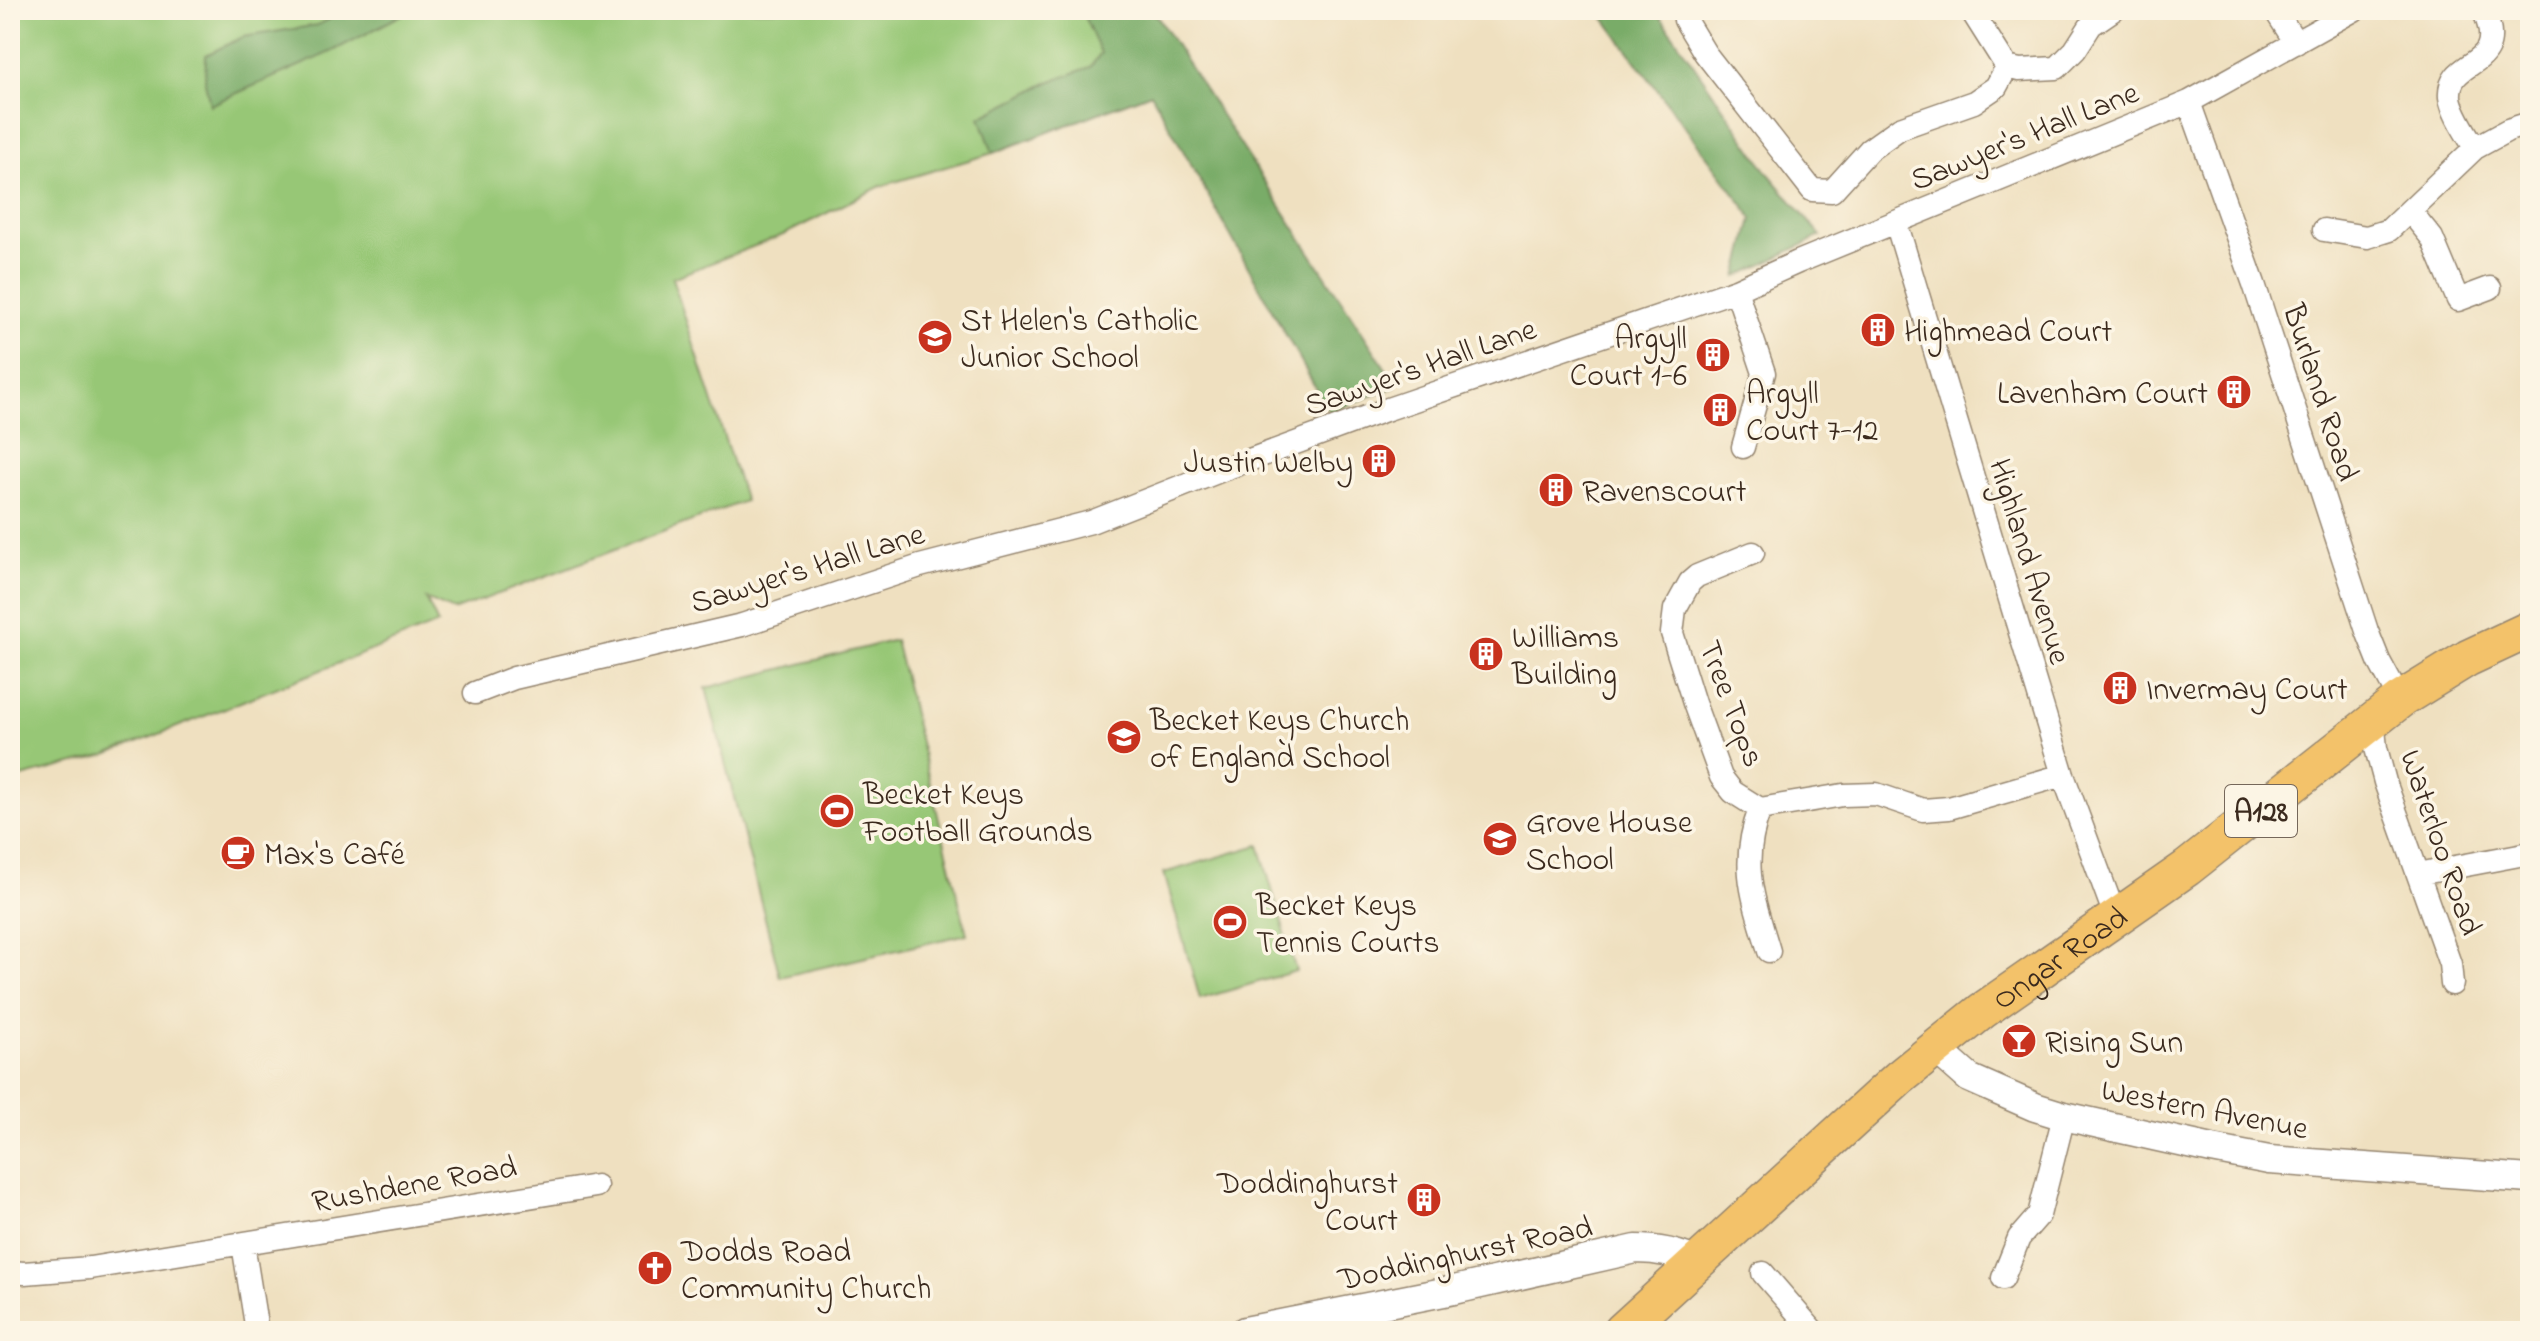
<svg xmlns="http://www.w3.org/2000/svg" width="2540" height="1341" viewBox="0 0 2540 1341" font-family="'Indie Flower',sans-serif">
<style>
.green{fill:#97c776;stroke:#69784a;stroke-width:2}
.forest{fill:#79ac67;stroke:#5a6b42;stroke-width:2}
.lines{fill:none;stroke-linecap:round;stroke-linejoin:round}
.minor-casing{stroke:#95856f;stroke-width:25}
.tertiary-casing{stroke:#95856f;stroke-width:31}
.primary-casing{stroke:#95856f;stroke-width:39}
.minor{stroke:#fff;stroke-width:22}
.tertiary{stroke:#fff;stroke-width:28}
.primary{stroke:#f3c26a;stroke-width:36}
.labels{text-anchor:middle;stroke-width:7;stroke-linejoin:round;paint-order:stroke}
.shield{fill:#fcf5e5;stroke:#75675a;stroke-width:2}
.shield-label{font-size:30px;font-weight:bold;fill:#3b2a1e}
.street-label{font-size:32px;fill:#3b2a1e;stroke:#fcf5e5}
.poi-label{font-size:32px;fill:#3b2a1e;stroke:#fcf5e5;text-anchor:start}
</style>
<rect width="100%" height="100%" fill="#fcf5e5"/>
<filter id="ink" filterUnits="userSpaceOnUse"><feTurbulence type="fractalNoise" baseFrequency=".0125" numOctaves="2"/><feDisplacementMap in="SourceGraphic" scale="16" xChannelSelector="R" yChannelSelector="G"/><feConvolveMatrix kernelMatrix="1 2 1 2 8 2 1 2 1" color-interpolation-filters="sRGB"/></filter>
<filter id="wash" filterUnits="userSpaceOnUse"><feTurbulence type="fractalNoise" baseFrequency=".006" numOctaves="4" result="noise"/><feDisplacementMap in="SourceGraphic" scale="32" xChannelSelector="R" yChannelSelector="G"/><feGaussianBlur stdDeviation="1.8" result="paint"/><feColorMatrix in="noise" values="0 0 0 0 0 0 0 0 0 0 0 0 0 0 0 0 0 1.4 0 .05"/><feComposite in="paint" operator="in"/></filter>
<g filter="url(#wash)">
<rect width="100%" height="100%" fill="#efe0c0"/>
<path class="green" d="M10 10H1123L1162 89 993 153 881 186 783 235 672 278 745 501 453 611 426 599 438 624 106 755 10 780Z
M895 640 967 934 780 977 706 688Z
M1259 845 1296 971 1200 999 1164 873Z"/>
<path class="forest" d="M347 10H411L333 51 210 105 205 82 206 55 243 37 318 25Z
M1081 10H1153L1386 369 1395 387 1329 412 1151 93 993 153 980 117 1049 82 1090 67 1101 53Z
M1598 10H1656L1768 173 1821 236 1737 277 1752 219 1749 213Z"/>
</g>
<g filter="url(#ink)">
<g class="lines">
<defs>
<path id="minor" d="M1688 10 1685 20 1705 53 1812 190 1832 191 1869 150 1900 128 1974 102 1996 87 2007 67 2019 70 2057 68 2075 50 2091 25 2113 10
M1971 10 2007 67
M2275 10 2296 43
M2189 102 2254 284 2367 631 2379 661 2400 700
M2475 148C2467 134 2452 113 2450 97 2447 56 2508 71 2485 14
M2410 211 2432 238 2458 300 2490 288
M1896 222 2063 775 2115 916
M2324 230 2367 237 2389 230 2475 148 2508 130 2530 123
M1736 290 1764 373 1743 447
M1753 553 1697 576 1690 582 1675 609 1672 633 1694 703 1721 777 1733 792 1760 809
M475 693 514 678 742 625 920 566 1091 522 1225 469 1388 409 1736 290 1798 262 2189 102 2354 10
M2373 720 2376 748 2385 782 2450 964 2452 984
M2418 874 2530 853
M1769 951C1753 897 1739 865 1760 809L1843 795 1876 794 1923 810 1949 808 2063 775
M243 1244 257 1331
M10 1272 24 1273 90 1268 596 1186
M1763 1273 1813 1331
M2003 1278 2019 1238 2039 1215 2064 1116"/>
<path id="tertiary" d="M1935 1048 1969 1078 2035 1107 2064 1116 2212 1149 2269 1160 2530 1179
M1245 1331 1454 1290 1636 1249C1659 1249 1678 1253 1698 1263"/>
<g id="primary">
<path id="s1" d="M1622 1331 1899 1078 1982 1011 2187 868 2400 700 2468 658 2530 629"/>
</g>
</defs>
<use href="#minor" class="minor-casing"/>
<use href="#tertiary" class="tertiary-casing"/>
<use href="#primary" class="primary-casing"/>
<use href="#minor" class="minor"/>
<use href="#tertiary" class="tertiary"/>
<use href="#primary" class="primary"/>
</g>
</g>
<defs>
<symbol id="building-disc" viewBox="-11 -11 22 22"><circle r="9.5" fill="#c8321e" stroke="#fcf5e5"/><path d="M-4-6H4V6H1V3H-1V6H-4ZM-2.5-4.3h1.7v1.8h-1.7ZM.8-4.3h1.7v1.8H.8ZM-2.5-1h1.7V.8h-1.7ZM.8-1h1.7V.8H.8Z" fill="#fff"/></symbol>
<symbol id="school-disc" viewBox="-11 -11 22 22"><circle r="9.5" fill="#c8321e" stroke="#fcf5e5"/><path d="M0-5L7-2L0 1L-7-2ZM-4 1L0 2.5L4 1V4Q0 6-4 4Z" fill="#fff"/></symbol>
<symbol id="stadium-disc" viewBox="-11 -11 22 22"><circle r="9.5" fill="#c8321e" stroke="#fcf5e5"/><path d="M0-5a6.5 5 0 1 0 0 10a6.5 5 0 1 0 0-10ZM-3.5-1.8h7v3.6h-7Z" fill="#fff"/></symbol>
<symbol id="cafe-disc" viewBox="-11 -11 22 22"><circle r="9.5" fill="#c8321e" stroke="#fcf5e5"/><path d="M-5.5-4.5H6V0H3Q3 3.5 0 3.5H-2.5Q-5.5 3.5-5.5 0ZM3-3.2v2h1.7v-2ZM-6 4.5H4V6H-6Z" fill="#fff"/></symbol>
<symbol id="bar-disc" viewBox="-11 -11 22 22"><circle r="9.5" fill="#c8321e" stroke="#fcf5e5"/><path d="M-6-5H6L.8 .8V4.5H3.5V6h-7V4.5H-.8V.8Z" fill="#fff"/></symbol>
<symbol id="church-disc" viewBox="-11 -11 22 22"><circle r="9.5" fill="#c8321e" stroke="#fcf5e5"/><path d="M-1.2-6h2.4v3.5h3.3v2.4h-3.3V6h-2.4V-.1h-3.3v-2.4h3.3Z" fill="#fff"/></symbol>
</defs>
<g fill-rule="evenodd">
<use href="#building-disc" x="1858" y="310" width="40" height="40"/>
<use href="#school-disc" x="915" y="317" width="40" height="40"/>
<use href="#building-disc" x="1693" y="335" width="40" height="40"/>
<use href="#building-disc" x="2214" y="372" width="40" height="40"/>
<use href="#building-disc" x="1700" y="390" width="40" height="40"/>
<use href="#building-disc" x="1359" y="441" width="40" height="40"/>
<use href="#building-disc" x="1536" y="470" width="40" height="40"/>
<use href="#building-disc" x="1466" y="634" width="40" height="40"/>
<use href="#building-disc" x="2100" y="668" width="40" height="40"/>
<use href="#school-disc" x="1104" y="717" width="40" height="40"/>
<use href="#stadium-disc" x="817" y="791" width="40" height="40"/>
<use href="#school-disc" x="1480" y="819" width="40" height="40"/>
<use href="#cafe-disc" x="218" y="833" width="40" height="40"/>
<use href="#stadium-disc" x="1210" y="902" width="40" height="40"/>
<use href="#bar-disc" x="1999" y="1021" width="40" height="40"/>
<use href="#building-disc" x="1404" y="1180" width="40" height="40"/>
<use href="#church-disc" x="635" y="1248" width="40" height="40"/>
</g>
<g class="labels">
<rect class="shield" x="2225" y="785" width="72" height="52" rx="6"/>
<g class="shield-label">
<text x="2261" y="821">A128</text>
</g>
<g class="street-label">
<text transform="translate(2024 135) rotate(-22)" y="11">Sawyer's Hall Lane</text>
<text transform="translate(1420 366) rotate(-19)" y="11">Sawyer's Hall Lane</text>
<text transform="translate(2322 392) rotate(72)" y="11">Burland Road</text>
<text transform="translate(2031 561) rotate(73)" y="11">Highland Avenue</text>
<text transform="translate(807 567) rotate(-17)" y="11">Sawyer's Hall Lane</text>
<text transform="translate(1733 703) rotate(69)" y="11">Tree Tops</text>
<text transform="translate(2442 842) rotate(71)" y="11">Waterloo Road</text>
<text dy="11" stroke="none"><textPath href="#s1" startOffset="576">Ongar Road</textPath></text>
<text transform="translate(2205 1108) rotate(11)" y="11">Western Avenue</text>
<text transform="translate(414 1183) rotate(-10)" y="11">Rushdene Road</text>
<text transform="translate(1465 1252) rotate(-12)" y="11">Doddinghurst Road</text>
</g>
<g class="poi-label">
<text x="961" y="330">St Helen's Catholic<tspan x="961" dy="37">Junior School</tspan></text>
<text x="1904" y="341">Highmead Court</text>
<text x="1687" y="348" text-anchor="end">Argyll<tspan x="1687" dy="37">Court 1-6</tspan></text>
<text x="1746" y="403">Argyll<tspan x="1746" dy="37">Court 7-12</tspan></text>
<text x="2208" y="403" text-anchor="end">Lavenham Court</text>
<text x="1353" y="472" text-anchor="end">Justin Welby</text>
<text x="1582" y="501">Ravenscourt</text>
<text x="1512" y="647">Williams<tspan x="1512" dy="37">Building</tspan></text>
<text x="2146" y="699">Invermay Court</text>
<text x="1150" y="730">Becket Keys Church<tspan x="1150" dy="37">of England School</tspan></text>
<text x="863" y="804">Becket Keys<tspan x="863" dy="37">Football Grounds</tspan></text>
<text x="1526" y="832">Grove House<tspan x="1526" dy="37">School</tspan></text>
<text x="264" y="864">Max's Café</text>
<text x="1256" y="915">Becket Keys<tspan x="1256" dy="37">Tennis Courts</tspan></text>
<text x="2045" y="1052">Rising Sun</text>
<text x="1398" y="1193" text-anchor="end">Doddinghurst<tspan x="1398" dy="37">Court</tspan></text>
<text x="681" y="1261">Dodds Road<tspan x="681" dy="37">Community Church</tspan></text>
</g>
</g>
<rect width="2540" height="1341" fill="none" stroke="#fcf5e5" stroke-width="40"/>
</svg>
